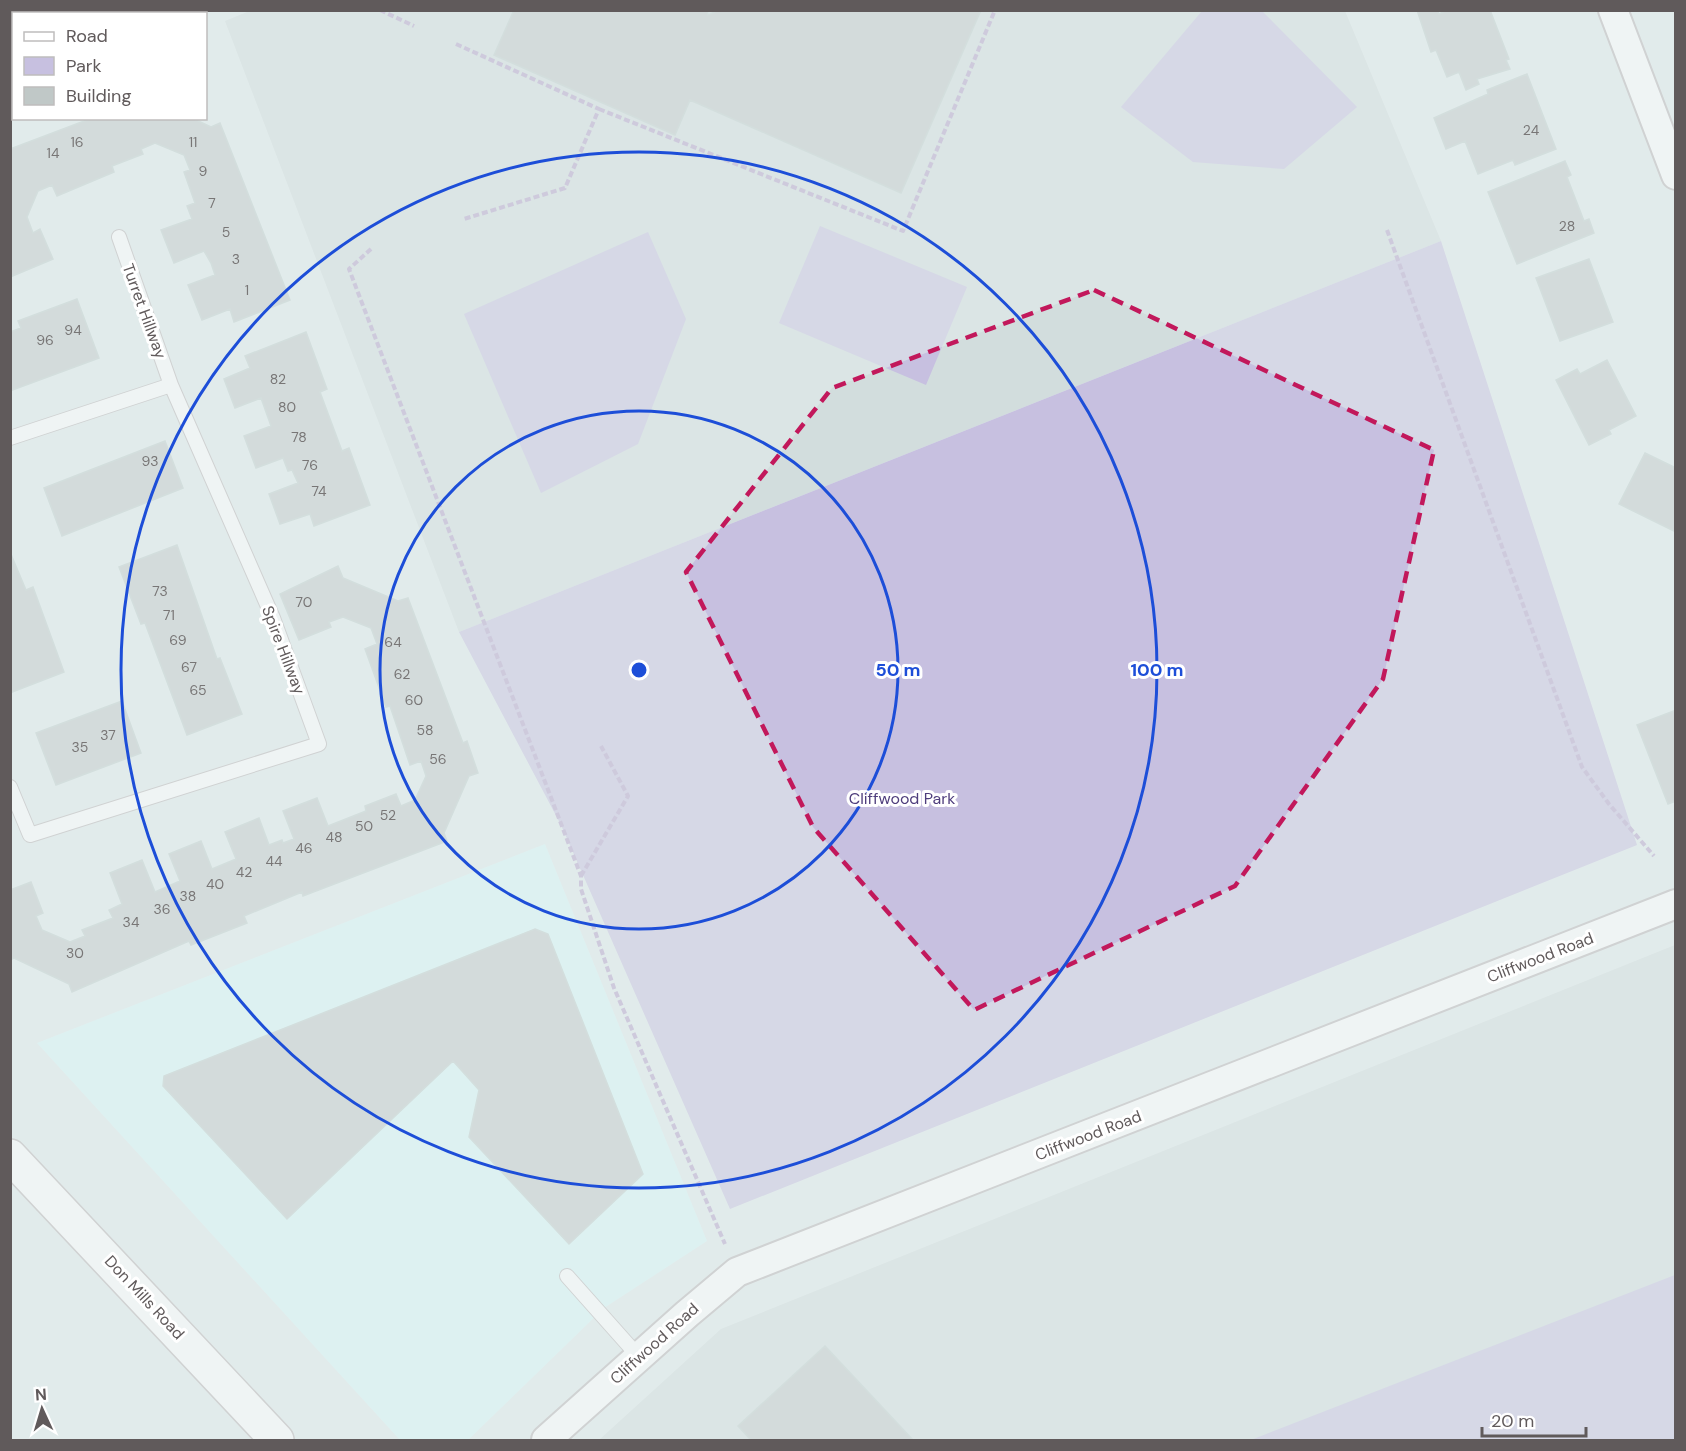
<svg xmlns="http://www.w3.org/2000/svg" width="1686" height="1451" viewBox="0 0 1686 1451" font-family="'DM Sans',sans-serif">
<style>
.commercial{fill:#d8f9f9}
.education{fill:#d2dddd}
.green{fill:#c7c0e0}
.building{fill:#c0c8c7;stroke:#c0cfcd;stroke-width:1.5}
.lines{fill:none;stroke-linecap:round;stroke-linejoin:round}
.lane-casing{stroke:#bab4b5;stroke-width:16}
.street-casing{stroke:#bab4b5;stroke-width:32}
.secondary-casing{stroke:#bab3b4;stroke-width:36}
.path{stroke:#b6a2cb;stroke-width:4;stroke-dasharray:6 3;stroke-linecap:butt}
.lane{stroke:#fff;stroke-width:14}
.street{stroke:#fff;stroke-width:28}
.secondary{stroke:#fff;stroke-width:33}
.marked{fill:none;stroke:#c2185b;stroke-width:4.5;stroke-dasharray:12 8;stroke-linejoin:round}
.ring{fill:none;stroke:#1d4ed8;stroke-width:3}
.labels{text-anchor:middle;stroke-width:6;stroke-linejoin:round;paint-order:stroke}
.number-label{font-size:14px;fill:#787676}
.street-label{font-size:16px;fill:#605a5b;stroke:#fff}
.park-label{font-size:16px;fill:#4e3d7c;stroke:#fff}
.centre{fill:#1d4ed8;stroke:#fff;stroke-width:3}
.ring-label{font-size:18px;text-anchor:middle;font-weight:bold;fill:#1d4ed8;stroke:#fff;stroke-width:6;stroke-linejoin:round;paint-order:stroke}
</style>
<rect width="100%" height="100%" fill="#e1ebeb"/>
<path class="commercial" d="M545 844 707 1241 604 1308 468 1440H400L37 1043Z"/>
<path class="education" d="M252 10 1345 11 1441 241 459 632 225 21Z
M1675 945V1440H599L721 1329Z"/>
<path class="green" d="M1202 11H1262L1357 107 1284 169 1193 162 1121 107Z
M820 226 967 287 926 385 779 323Z
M648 232 686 319 638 444 541 493 464 314Z
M1441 241 1637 845 730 1209 561 825 459 632Z
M1675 1275V1440H1251Z"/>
<path class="building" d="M514 10H707L708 15 719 10H981L901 193 690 100 675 135 494 55Z
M1417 10H1437L1439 14 1447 10H1490L1509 59 1506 60 1510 69 1477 79 1479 84 1466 90 1459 72 1447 77 1436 50 1431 52Z
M1527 74 1556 149 1515 165 1513 160 1478 174 1465 141 1446 149 1434 118 1488 94 1487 90Z
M92 118H192L211 127 220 123 290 300 234 322 230 309 202 320 188 285 215 275 211 263 204 251 174 263 161 230 192 219 187 206 195 203 184 172 190 170 184 155 155 143 141 149 143 154 112 166 114 172 57 196 52 185 38 191 27 217 33 233 40 229 53 259 10 277V149Z
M1565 161 1571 175 1567 177 1584 221 1589 219 1594 233 1517 264 1488 192Z
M1589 259 1613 322 1560 341 1536 278Z
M77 299 99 358 10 391V332L21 328 18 321Z
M306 332 327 389 320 392 342 451 349 448 370 505 314 526 310 514 280 524 269 494 298 483 292 470 288 471 283 458 256 468 244 436 271 426 261 398 235 408 224 379 250 368 245 356Z
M1607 360 1636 416 1609 430 1611 434 1589 445 1556 380 1577 369 1580 374Z
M165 441 183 488 62 536 44 488Z
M1645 453 1676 468V532L1619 504Z
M177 545 217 659 220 658 242 714 187 735 145 623 141 624 119 567Z
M10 552 26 590 33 587 64 672 10 693Z
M338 566 343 578 398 601 408 598 463 743 467 741 478 773 469 776 444 833 447 841 303 896 302 892 244 916 247 923 191 945 189 941 72 992 69 984 14 958 10 960V890L31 882 43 913 36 916 42 930 70 942 85 936 82 930 113 918 109 910 122 904 110 873 142 860 155 892 180 881 169 854 201 841 212 869 236 859 225 832 259 818 269 845 282 840 283 843 294 839 283 811 317 798 328 826 366 811 365 806 396 794 401 806 415 800 426 776 421 761 410 765 390 706 386 707 365 649 377 644 371 628 343 617 329 622 331 627 299 640 280 594Z
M122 701 141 753 56 785 36 733Z
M1676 710V801L1668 804 1637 725Z
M535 929 548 934 643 1174 569 1244 469 1137 479 1090 453 1061 287 1219 163 1086 164 1076Z
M825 1346 913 1440H751L738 1426Z"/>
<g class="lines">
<defs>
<path id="lane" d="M10 438 171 385
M10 787 30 835 319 744 273 618 171 385 119 237
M567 1276 639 1357"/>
<path id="street" d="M1613 10 1676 175
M118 14 126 10
M10 55 14 54
M546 1440 687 1314 737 1272 1676 904"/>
<path id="secondary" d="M10 1156 277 1440"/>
</defs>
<use href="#lane" class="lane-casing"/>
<use href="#street" class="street-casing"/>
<use href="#secondary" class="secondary-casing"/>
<path class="path" d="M380 10 414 26
M456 44 599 109 565 188 464 219
M599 109 903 231 995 10
M1387 230 1582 767 1609 804 1654 856
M371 249 349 269 581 876V889L614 988 725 1244
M581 876 628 796 601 746"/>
<use href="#lane" class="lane"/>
<use href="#street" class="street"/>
<use href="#secondary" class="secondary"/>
</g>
<path d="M0 0H1686V1451H0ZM1094 290 1434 450 1383 679 1235 886 974 1010 813 827 686 572 832 388Z" fill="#e1ebeb" fill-opacity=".55" fill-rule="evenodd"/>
<path class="marked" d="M1094 290 1434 450 1383 679 1235 886 974 1010 813 827 686 572 832 388Z"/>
<g class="ring">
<circle cx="639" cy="670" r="259"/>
<circle cx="639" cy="670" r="518"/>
</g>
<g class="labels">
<g class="number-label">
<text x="1531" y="135">24</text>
<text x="77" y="147">16</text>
<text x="193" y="147">11</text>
<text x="53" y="158">14</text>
<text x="203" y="176">9</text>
<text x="212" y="208">7</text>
<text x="1567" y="231">28</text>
<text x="226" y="237">5</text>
<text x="236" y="264">3</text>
<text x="247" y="295">1</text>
<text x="73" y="335">94</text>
<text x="45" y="345">96</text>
<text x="278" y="384">82</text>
<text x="287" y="412">80</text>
<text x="299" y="442">78</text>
<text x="150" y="466">93</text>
<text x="310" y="470">76</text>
<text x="319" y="496">74</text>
<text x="160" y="596">73</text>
<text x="304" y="607">70</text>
<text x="169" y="620">71</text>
<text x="178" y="645">69</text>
<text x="393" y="647">64</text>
<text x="189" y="672">67</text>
<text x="402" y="679">62</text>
<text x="198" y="695">65</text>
<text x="414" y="705">60</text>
<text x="425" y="735">58</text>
<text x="108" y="740">37</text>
<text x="80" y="752">35</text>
<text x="438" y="764">56</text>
<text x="388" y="820">52</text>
<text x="364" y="831">50</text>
<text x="334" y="842">48</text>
<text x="304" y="853">46</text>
<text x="274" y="866">44</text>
<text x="244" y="877">42</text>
<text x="215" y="889">40</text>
<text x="188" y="901">38</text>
<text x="162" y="914">36</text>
<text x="131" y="927">34</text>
<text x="75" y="958">30</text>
</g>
<g class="street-label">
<text transform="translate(145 311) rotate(70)" y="6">Turret Hillway</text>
<text transform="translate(284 650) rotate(69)" y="6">Spire Hillway</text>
<text transform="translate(1540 957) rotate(-21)" y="6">Cliffwood Road</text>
<text transform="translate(1088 1135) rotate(-21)" y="6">Cliffwood Road</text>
<text transform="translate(145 1297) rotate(47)" y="6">Don Mills Road</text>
<text transform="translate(654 1343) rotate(-42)" y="6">Cliffwood Road</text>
</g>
<g class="park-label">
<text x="902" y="804">Cliffwood Park</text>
</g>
</g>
<circle cx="639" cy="670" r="9" class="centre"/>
<g class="ring-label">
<text x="898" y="676">50 m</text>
<text x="1157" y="676">100 m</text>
</g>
<rect width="1686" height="1451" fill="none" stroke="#605a5b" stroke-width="24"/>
<rect x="12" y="12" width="195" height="108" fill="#ffffff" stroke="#bfbdbd" stroke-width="1.5"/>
<rect x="24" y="32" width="30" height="9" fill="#ffffff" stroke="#bfbdbd" stroke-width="1.5"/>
<text x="66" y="42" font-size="18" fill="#605a5b">Road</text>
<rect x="24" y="57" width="30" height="18" fill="#c7c0e0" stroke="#bfbdbd" stroke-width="1.5"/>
<text x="66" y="72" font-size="18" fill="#605a5b">Park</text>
<rect x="24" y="87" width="30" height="18" fill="#c0c8c7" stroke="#bfbdbd" stroke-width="1.5"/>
<text x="66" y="102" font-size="18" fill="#605a5b">Building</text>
<g transform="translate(42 1409) rotate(356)" stroke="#ffffff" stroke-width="4.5" paint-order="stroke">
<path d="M0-4.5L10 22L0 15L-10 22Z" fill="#605a5b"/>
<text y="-9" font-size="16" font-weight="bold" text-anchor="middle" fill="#605a5b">N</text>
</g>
<path d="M1482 1427v9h104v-9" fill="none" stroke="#605a5b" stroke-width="3"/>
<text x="1491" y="1427" font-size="18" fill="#605a5b" stroke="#ffffff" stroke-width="4.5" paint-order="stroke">20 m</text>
</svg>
